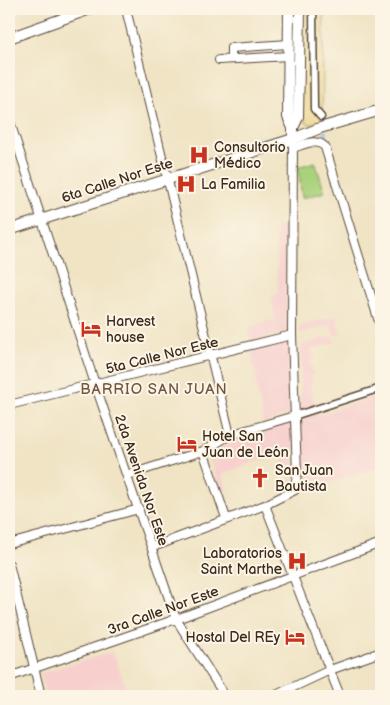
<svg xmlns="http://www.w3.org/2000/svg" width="390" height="705" viewBox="0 0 390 705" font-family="'Balsamiq Sans',sans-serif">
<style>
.built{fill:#f7d0ce}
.green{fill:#aad17b;stroke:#727e4c}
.sand{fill:#eeda9e;stroke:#94825e}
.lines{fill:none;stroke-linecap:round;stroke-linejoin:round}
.stream{stroke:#70bae9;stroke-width:2}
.pedestrian-casing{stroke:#564637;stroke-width:9}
.minor-casing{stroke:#564637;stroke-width:10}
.tertiary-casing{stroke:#564637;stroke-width:12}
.pedestrian{stroke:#fff;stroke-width:6}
.minor{stroke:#fff;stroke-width:8}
.tertiary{stroke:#fff;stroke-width:10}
.labels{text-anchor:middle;stroke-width:4;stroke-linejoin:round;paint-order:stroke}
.poi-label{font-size:14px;fill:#3b2a1e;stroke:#fcf5e5;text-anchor:start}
.street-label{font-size:14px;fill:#3b2a1e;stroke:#fcf5e5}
.neighbourhood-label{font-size:15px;letter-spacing:1px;fill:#715545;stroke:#fcf5e5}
</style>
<rect width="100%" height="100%" fill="#fcf5e5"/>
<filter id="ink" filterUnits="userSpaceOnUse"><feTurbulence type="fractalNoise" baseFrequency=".02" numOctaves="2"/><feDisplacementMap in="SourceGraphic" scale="10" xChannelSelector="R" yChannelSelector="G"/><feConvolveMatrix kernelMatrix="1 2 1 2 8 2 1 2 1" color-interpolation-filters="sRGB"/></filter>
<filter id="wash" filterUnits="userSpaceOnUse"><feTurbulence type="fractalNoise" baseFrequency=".0096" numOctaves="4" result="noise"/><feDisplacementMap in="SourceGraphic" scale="20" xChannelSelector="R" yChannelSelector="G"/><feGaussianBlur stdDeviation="1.12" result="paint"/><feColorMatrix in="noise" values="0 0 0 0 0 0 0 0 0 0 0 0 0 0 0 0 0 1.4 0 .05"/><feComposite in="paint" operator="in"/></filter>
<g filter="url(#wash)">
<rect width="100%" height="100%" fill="#f0e4c5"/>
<path class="built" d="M284 226 288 330 285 333 251 342 248 328 275 319 271 297 278 293 275 227Z
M336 316 341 334 336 335 333 334 331 325 300 333 299 326Z
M333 336 335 343 311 349 314 359 310 362 314 374 310 375 313 383 310 385 319 415 381 393V467L305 490 299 474 297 422 300 421 301 345Z
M283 341 288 344 290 411 288 414 263 424 251 351Z
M294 420V487L280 453 222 474 227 489 221 491 209 457 214 449Z
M113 652 129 696H46L40 673Z"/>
<path class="green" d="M315 162 325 192 302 198 298 167Z"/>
<path class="sand" d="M299 9H324L322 119 311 125 298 117Z"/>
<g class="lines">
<path class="stream" d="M325 131 327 138"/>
</g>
</g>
<g filter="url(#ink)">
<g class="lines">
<defs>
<path id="pedestrian" d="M313 9 314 109 321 117
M294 416 381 388"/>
<path id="minor" d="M126 9 230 435
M231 59V48L289 44
M219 60 289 56
M9 119 95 384 176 619 225 696
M293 148C303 145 316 137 325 147L381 328
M9 405 292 335
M203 451 226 518
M128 475 203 451 230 435 294 416
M265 505 340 696
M9 544 139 509
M153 547 265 505 295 490 297 474 292 335 293 139
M9 564 41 696
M9 677 182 617 381 543
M274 696 330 670 381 652"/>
<path id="tertiary" d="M289 9 288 117 293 128
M9 38 90 9
M293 139V128L298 117 300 9
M9 230 293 139 320 128 381 110"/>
</defs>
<use href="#pedestrian" class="pedestrian-casing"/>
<use href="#minor" class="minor-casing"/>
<use href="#tertiary" class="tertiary-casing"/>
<use href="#pedestrian" class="pedestrian"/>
<use href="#minor" class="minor"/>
<use href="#tertiary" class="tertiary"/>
</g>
</g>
<defs>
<symbol id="hospital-bare" viewBox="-9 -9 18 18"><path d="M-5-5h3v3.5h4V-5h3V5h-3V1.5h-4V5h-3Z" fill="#c8321e" stroke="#fcf5e5" stroke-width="2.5" paint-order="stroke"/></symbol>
<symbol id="hotel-bare" viewBox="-9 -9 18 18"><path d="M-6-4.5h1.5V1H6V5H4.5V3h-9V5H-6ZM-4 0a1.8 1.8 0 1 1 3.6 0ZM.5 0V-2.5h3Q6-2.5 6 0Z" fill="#c8321e" stroke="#fcf5e5" stroke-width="2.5" paint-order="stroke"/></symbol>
<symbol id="church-bare" viewBox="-9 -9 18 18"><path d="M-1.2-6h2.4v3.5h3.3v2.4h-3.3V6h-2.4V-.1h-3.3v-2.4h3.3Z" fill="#c8321e" stroke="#fcf5e5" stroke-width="2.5" paint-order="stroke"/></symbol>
</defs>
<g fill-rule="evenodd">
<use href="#hospital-bare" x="185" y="141" width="28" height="28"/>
<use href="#hospital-bare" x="172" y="170" width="28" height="28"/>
<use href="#hotel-bare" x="77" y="315" width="28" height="28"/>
<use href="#hotel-bare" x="173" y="430" width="28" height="28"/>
<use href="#church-bare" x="246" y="464" width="28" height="28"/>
<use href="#hospital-bare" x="283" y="547" width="28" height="28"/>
<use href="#hotel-bare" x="281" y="623" width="28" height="28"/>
</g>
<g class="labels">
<g class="poi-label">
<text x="214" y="152">Consultorio<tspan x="214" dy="16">Médico</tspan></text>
<text x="201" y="189">La Familia</text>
<text x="106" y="326">Harvest<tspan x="106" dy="16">house</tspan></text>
<text x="202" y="441">Hotel San<tspan x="202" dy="16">Juan de León</tspan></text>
<text x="275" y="475">San Juan<tspan x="275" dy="16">Bautista</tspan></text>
<text x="282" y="558" text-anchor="end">Laboratorios<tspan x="282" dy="16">Saint Marthe</tspan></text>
<text x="280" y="642" text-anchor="end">Hostal Del REy</text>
</g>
<g class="street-label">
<text transform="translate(117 180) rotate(-18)" y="5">6ta Calle Nor Este</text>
<text transform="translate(162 355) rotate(-14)" y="5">5ta Calle Nor Este</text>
<text transform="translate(142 480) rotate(71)" y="5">2da Avenida Nor Este</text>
<text transform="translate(163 610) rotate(-20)" y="5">3ra Calle Nor Este</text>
</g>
<g class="neighbourhood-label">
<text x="154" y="394">BARRIO SAN JUAN</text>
</g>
</g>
<rect width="390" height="705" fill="none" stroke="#fcf5e5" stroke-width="30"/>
</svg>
